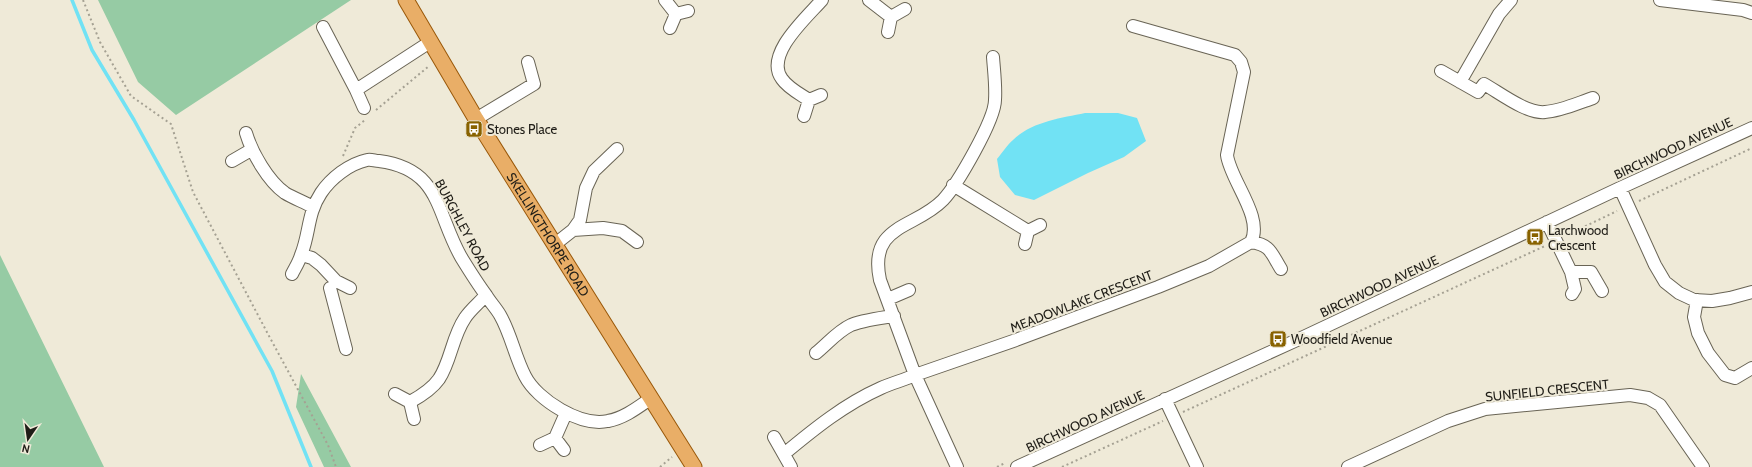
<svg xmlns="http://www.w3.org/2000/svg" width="1752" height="467" viewBox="0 0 1752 467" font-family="Cabin,sans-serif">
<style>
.green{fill:#96cba4}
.water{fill:#71e2f4}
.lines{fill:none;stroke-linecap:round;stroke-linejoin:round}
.stream{stroke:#71e2f4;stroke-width:3.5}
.minor-casing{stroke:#696455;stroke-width:14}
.major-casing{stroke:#995809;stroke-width:17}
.path{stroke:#a5a193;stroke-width:2;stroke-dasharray:2 3;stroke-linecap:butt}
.minor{stroke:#fff;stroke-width:12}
.major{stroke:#e9ae67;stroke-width:15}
.labels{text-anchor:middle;stroke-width:4;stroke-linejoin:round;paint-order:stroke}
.poi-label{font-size:13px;fill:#1f1d17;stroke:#efead8;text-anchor:start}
.street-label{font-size:13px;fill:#1f1d17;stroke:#efead8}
</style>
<rect width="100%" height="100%" fill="#efead8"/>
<path class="green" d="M98 0H351L176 115 138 82Z
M0 255 104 467H0Z
M301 374 351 467H324L296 407Z"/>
<path class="water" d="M1085 113H1118L1137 118 1146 141 1124 157 1088 173 1034 200 1015 195 1000 177 997 159C1002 153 1007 145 1013 140 1031 122 1061 118 1085 113Z"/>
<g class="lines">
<path class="stream" d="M72 0 92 50 134 120 272 371 311 467"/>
<defs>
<path id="minor" d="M665 0 676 14
M869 0 891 17
M1660 0 1743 10 1752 13
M323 27 356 90
M670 28 676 14 688 11
M888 32 891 17 905 9
M993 57C994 71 996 86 995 100 995 120 957 185 943 200 915 229 868 224 880 280L915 375 1016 340 1158 287 1209 266 1251 242C1264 217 1230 180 1227 155L1244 72 1241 62 1235 55 1133 26
M1441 71 1478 92 1484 84C1500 93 1527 114 1545 112 1561 111 1578 103 1593 98
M1460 82 1499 14 1511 0
M809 100C800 94 788 88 782 79 764 55 806 18 822 0
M364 108 356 90 430 42
M804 116 809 100 821 95
M476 119 534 84 528 62
M246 133C252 153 268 181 285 193 293 198 304 202 313 207
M232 161 251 150
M953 185 1028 231
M1620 188 1655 265 1665 282 1679 293 1694 300 1712 301 1730 298 1752 292
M1547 222 1571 272H1591L1602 291
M573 230 603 228 622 231 637 242
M1251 242C1271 245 1271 253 1281 269
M1025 244 1028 231 1040 225
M554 245 573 230 580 220 586 188 594 171 617 149
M302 255 312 258 321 265 336 281 350 288
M1571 272 1575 289 1572 294
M292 274C295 268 299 262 301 255 310 233 307 214 321 193 331 178 349 164 367 160 371 159 375 161 379 161 441 169 436 213 461 257 469 270 477 283 486 295 490 302 496 308 500 315 511 334 515 357 525 376 537 400 581 427 608 421 624 418 637 408 650 399
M330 288 346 349
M888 299 909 290
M1697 300 1694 317 1698 333 1708 353 1725 375 1735 378 1752 368
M816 353C827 344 838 331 851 325 864 320 879 318 894 316
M395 394 410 402 414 419
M1165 399 1197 467
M410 402C421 396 432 389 439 379 451 361 452 337 465 318 470 310 479 303 486 295
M774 437 791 467
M555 438 566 413
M540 445 555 438 564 450
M784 454C814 429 845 404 881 388 892 383 904 380 915 375L957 467
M1017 467 1297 340 1620 188 1752 128
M1348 467 1448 421 1485 409 1630 395 1648 398 1660 405 1703 467"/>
<g id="major">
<path id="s1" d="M406 0 476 119 694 467"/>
</g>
</defs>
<use href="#minor" class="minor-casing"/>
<use href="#major" class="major-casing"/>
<path class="path" d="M83 0 100 42 131 96 171 124 193 192 269 336 328 445 336 467
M376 110 429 66
M343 156 355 128 365 120
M1639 201 1752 148
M1567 235 1617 211
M1183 412 1545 246
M660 467 672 457
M997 467 1005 463
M1062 467 1163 421"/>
<use href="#minor" class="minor"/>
<use href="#major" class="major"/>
</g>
<defs>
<symbol id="bus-square" viewBox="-11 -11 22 22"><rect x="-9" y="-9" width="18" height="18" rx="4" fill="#886200" stroke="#efead8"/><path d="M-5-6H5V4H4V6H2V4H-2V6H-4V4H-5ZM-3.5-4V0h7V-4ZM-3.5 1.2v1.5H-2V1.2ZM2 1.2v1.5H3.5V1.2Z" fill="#fff"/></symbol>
</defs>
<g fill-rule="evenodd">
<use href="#bus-square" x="464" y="119" width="20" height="20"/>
<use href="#bus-square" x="1525" y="227" width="20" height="20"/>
<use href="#bus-square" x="1268" y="329" width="20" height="20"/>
</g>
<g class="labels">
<g class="poi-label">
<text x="487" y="134">Stones Place</text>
<text x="1548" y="235">Larchwood<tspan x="1548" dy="15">Crescent</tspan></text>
<text x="1291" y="344">Woodfield Avenue</text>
</g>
<g class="street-label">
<text transform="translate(1673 148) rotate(-25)" y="5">BIRCHWOOD AVENUE</text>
<text transform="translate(463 225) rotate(62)" y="5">BURGHLEY ROAD</text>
<text dy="5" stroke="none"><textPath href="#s1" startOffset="274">SKELLINGTHORPE ROAD</textPath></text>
<text transform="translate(1379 286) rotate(-25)" y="5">BIRCHWOOD AVENUE</text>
<text transform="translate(1081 301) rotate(-21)" y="5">MEADOWLAKE CRESCENT</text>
<text transform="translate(1547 390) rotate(-6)" y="5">SUNFIELD CRESCENT</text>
<text transform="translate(1085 421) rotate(-25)" y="5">BIRCHWOOD AVENUE</text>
</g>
</g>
<g transform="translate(28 439) rotate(193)" stroke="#efead8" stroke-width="3" paint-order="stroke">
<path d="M0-3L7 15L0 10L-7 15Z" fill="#1f1d17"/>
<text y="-6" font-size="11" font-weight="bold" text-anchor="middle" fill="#1f1d17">N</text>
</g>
</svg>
